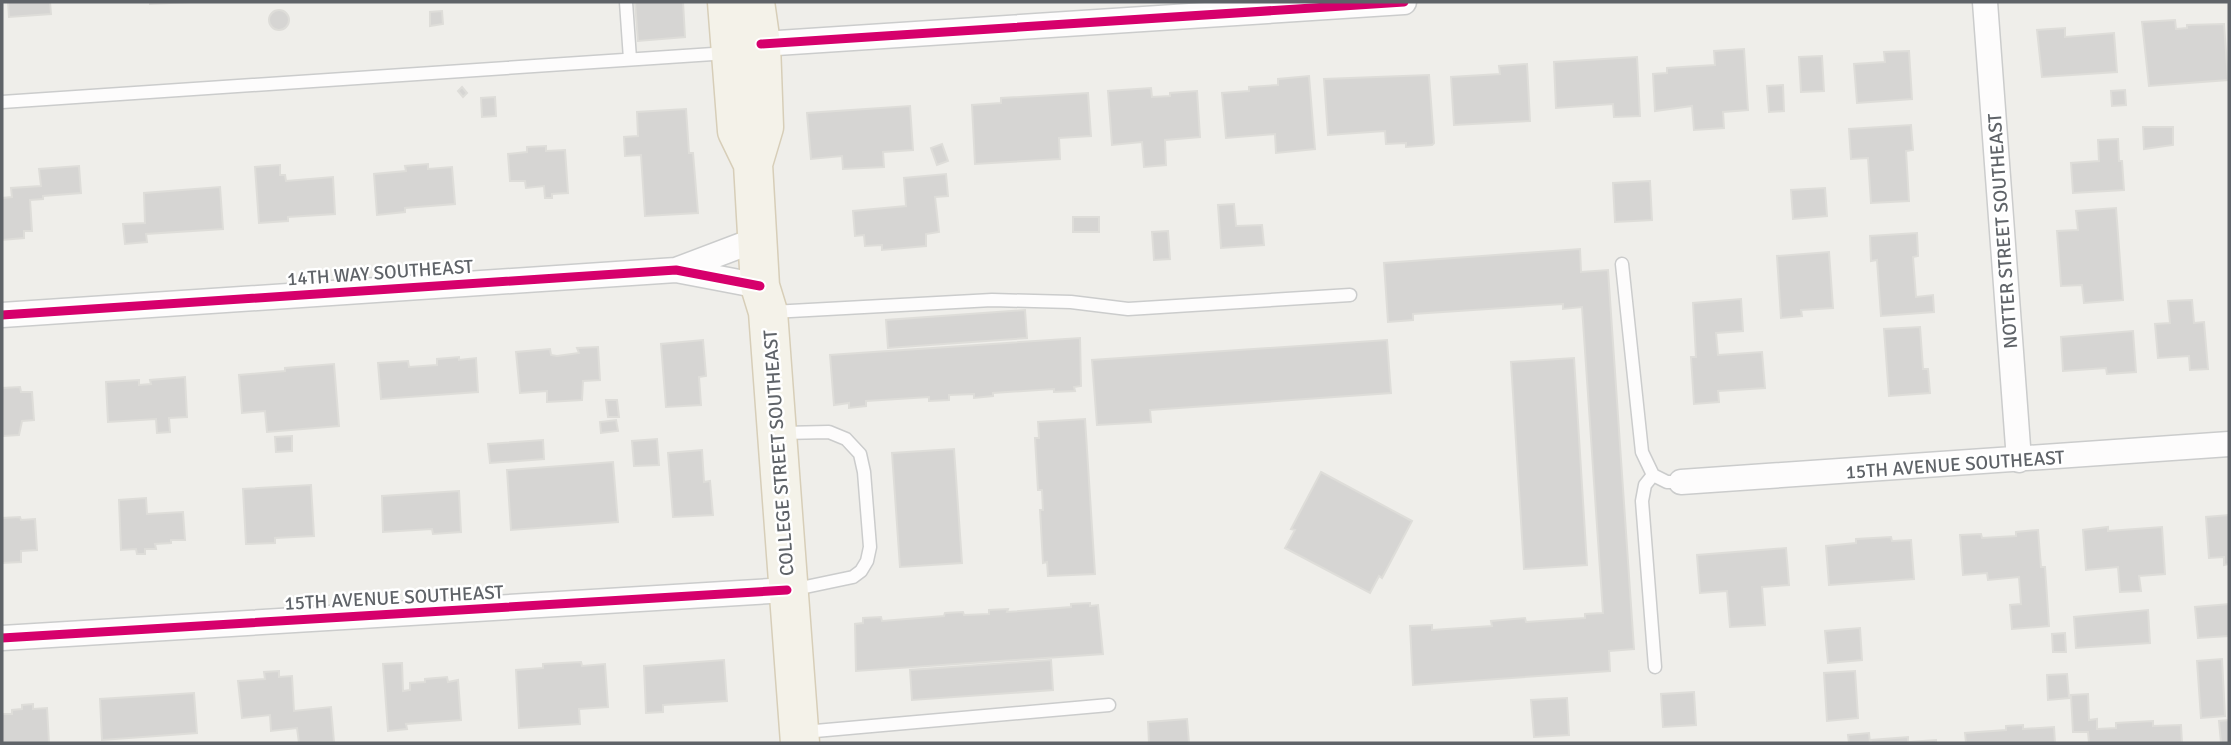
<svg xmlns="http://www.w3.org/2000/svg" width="2231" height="745" viewBox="0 0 2231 745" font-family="Signika,sans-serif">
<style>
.building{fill:#d6d5d3;stroke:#deddd9;stroke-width:2}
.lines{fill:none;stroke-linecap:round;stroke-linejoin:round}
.lane-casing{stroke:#cbcccc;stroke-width:15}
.street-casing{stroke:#cbcccc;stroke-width:27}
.primary-casing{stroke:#d7ceb8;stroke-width:41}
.lane{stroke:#fdfcfc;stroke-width:12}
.street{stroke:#fdfcfc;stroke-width:24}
.primary{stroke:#f4f2e9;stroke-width:38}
.cycleway-casing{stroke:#fff;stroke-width:13}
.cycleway{stroke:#d6006c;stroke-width:9}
.labels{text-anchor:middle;stroke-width:5;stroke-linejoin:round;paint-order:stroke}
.street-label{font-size:19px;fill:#5f6368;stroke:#fff}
</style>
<rect width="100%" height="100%" fill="#efeeea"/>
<path class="building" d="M8 2H50L51 14 9 17Z
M150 2H191L150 4Z
M635 2H683L685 37 638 41Z
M269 20a10 10 0 1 1 20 0a10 10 0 1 1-20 0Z
M442 11 443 24 430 26V12Z
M2175 20 2176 29 2187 28V25L2224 24 2228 80 2149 86 2142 22Z
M2065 28V37L2114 33 2117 72 2042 77 2037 30Z
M1744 49 1748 110 1723 112 1724 128 1694 130 1692 106 1655 111 1653 74 1667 73V68L1715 65 1714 51Z
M1909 51 1912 99 1857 103 1854 64 1885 62 1884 52Z
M1822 56 1824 91 1801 92 1799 57Z
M1637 57 1640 116 1614 117 1613 104 1556 108 1554 62Z
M1527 64 1530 121 1454 125 1451 77 1500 74 1499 66Z
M1429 75 1434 143 1432 145 1406 147V143L1386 144 1385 131 1328 135 1324 79Z
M1309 76 1315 149 1276 153 1275 134 1226 138 1222 93 1249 91V87L1278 85V79Z
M1783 85 1784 111 1769 112 1767 86Z
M462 87 467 93 463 97 458 91Z
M1151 88 1152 97 1170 96V93L1197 91 1200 137 1165 140 1166 165 1144 167 1142 142 1112 145 1108 91Z
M2125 90 2126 105 2112 106 2111 91Z
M1088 93 1091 136 1059 138 1060 159 975 164 972 105 1001 103V98Z
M495 97 496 116 482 117 481 98Z
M910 106 913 150 883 152 884 167 843 169 842 156 811 159 807 113Z
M686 109 689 153H693L698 213 645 216 641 155 625 156 624 137 638 136 637 112Z
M1911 125 1913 150 1906 151 1909 201 1871 203 1868 158 1851 159 1849 129Z
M2143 127H2173V145L2144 149Z
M2118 139 2119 161H2122L2124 190 2073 193 2071 163 2099 161 2098 140Z
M942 144 948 161 937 165 931 148Z
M546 146V151L565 150 568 193 552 194V198H545L544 186 526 188 525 181H510L508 154 527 152V147Z
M428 164V169L452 167 455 204 405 208V212L377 215 374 174 406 171 405 166Z
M280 165V175H285L286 181 333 177 335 214 288 217V221L259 223 255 167Z
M79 166 81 193 43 196V199L30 200 32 231H24V238L2 240V198L12 197 11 188 41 186 39 169Z
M946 174 948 196 935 197 939 232 926 234V246L882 250V245L865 246 864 235 855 236 853 211 906 206 904 178Z
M1650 181 1652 220 1615 222 1613 183Z
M220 187 223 229 146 234 147 242 125 244 123 224 145 223 144 193Z
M1825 188 1827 216 1793 219 1791 190Z
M1234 204 1236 226 1262 225 1264 245 1221 248 1218 205Z
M2116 208 2123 300 2084 303 2082 285 2061 286 2057 231 2078 230 2076 211Z
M1073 217H1099V232H1073Z
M1168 231 1170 259 1154 260 1152 232Z
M1917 233 1918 256 1913 257 1916 297 1933 295 1934 312 1881 316 1877 260 1871 261 1870 236Z
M1580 249 1581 272 1608 270 1634 649 1609 651 1610 671 1413 685 1410 626 1432 625V630L1492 626 1491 621 1525 618 1526 622 1585 618V614L1603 613 1582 307 1563 309V304L1413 314V320L1388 322 1384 263Z
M1829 252 1833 308 1801 310 1802 316 1781 318 1777 256Z
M1741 299 1743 331 1716 333 1718 355 1762 352 1765 388 1718 391 1719 402 1694 404 1691 357H1696L1693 303Z
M2192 300 2194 323 2204 322 2208 369 2190 370 2189 356 2158 358 2155 324 2170 323 2168 301Z
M1025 310 1027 338 888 348 886 320Z
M1920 327 1923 369H1928L1930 393 1889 396 1884 329Z
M2133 331 2136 372 2107 374 2106 368 2063 371 2061 337Z
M1080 338 1081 386 1074 387 1075 391 1054 392V389L993 393V396L974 398V394L949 395V400L929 401V397L866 401V406L849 408V403L834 405 830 355Z
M703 340 706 376 699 377 701 405 666 407 661 344Z
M1387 340 1391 393 1150 410 1151 422 1097 425 1092 360Z
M598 347 600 380 583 381 582 400 547 402V391L520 393 516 352 550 349 551 355 557 356 579 353 577 348Z
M459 357V360L476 358 478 392 381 399 378 363 408 361 409 367 437 365V359Z
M1574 358 1587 565 1524 569 1511 362Z
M334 364 339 426 267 432 265 411 242 413 239 375 285 371V368Z
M185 377 187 417 169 418 170 432 157 433 156 419 108 422 106 382 139 380V385L151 384 150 380Z
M20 387 21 392H32L34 420 22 421 19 435 3 436 2 388Z
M606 400H617L619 417H608Z
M1085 419 1095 574 1048 576 1047 562 1043 563 1040 510H1043L1042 490H1038L1035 438H1039L1038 422Z
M616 420 618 431 601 433 600 422Z
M292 436V451L276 452 275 437Z
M657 439 659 465 634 466 632 441Z
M543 440 544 459 490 463 488 444Z
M954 449 962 563 900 567 892 453Z
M702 450 704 482 710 481 713 515 673 517 668 453Z
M613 462 618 522 511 530 507 470Z
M1321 472 1412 521 1382 578 1379 576 1370 593 1285 548 1295 530 1291 529Z
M311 485 314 536 275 538V543L246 544 243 489Z
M459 491 461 532 433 534 432 529 383 532 382 496Z
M146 498 147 514 183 512 185 540H171V543L155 544 156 549H145V554H137L136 549 121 550 119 500Z
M2229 515V564L2224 565V557L2209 558 2206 517Z
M20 517 21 520 35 519 37 550 21 551V562L2 563V518Z
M2108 527V531L2162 527 2165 574 2139 576 2141 591 2120 592 2118 567 2086 570 2083 530Z
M2038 530 2041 567H2045L2049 626 2012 629 2010 605 2021 604 2019 577 1988 580 1987 573 1963 575 1960 535 1981 534 1982 538 2016 536V532Z
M1891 537 1892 541 1911 540 1914 579 1829 585 1826 546 1856 543V539Z
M1786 548 1789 585 1762 587 1765 625 1730 627 1727 591 1700 593 1697 555Z
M1090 603V606L1098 605 1103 654 856 671 855 624 863 623V618L881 617 882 621 944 616 945 613 963 612 964 615 989 614V610L1008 609 1007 612 1071 607V604Z
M2229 604V636L2198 638 2195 607Z
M2148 610 2150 643 2076 648 2074 617Z
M1860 628 1862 660 1828 663 1825 631Z
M2065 633 2066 652H2053L2052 634Z
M2222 659 2225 716 2201 718 2197 661Z
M724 660 727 701 663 705V712L646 713 644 666Z
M1051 660 1053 690 912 700 910 670Z
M581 662 582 666 605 664 608 707 579 709 580 724 519 728 516 670 543 668V664Z
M402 663 403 691 410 690V683L425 682V679L447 677 448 682 458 680 461 720 406 724 407 729 388 731 383 664Z
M279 671V677L292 676 294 711 331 707 334 742 299 743 297 728 271 731 270 715 242 718 238 681 265 679 264 672Z
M1855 671 1858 718 1827 721 1824 673Z
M2067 674 2069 698 2048 700 2047 675Z
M1694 692 1696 725 1663 727 1661 694Z
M194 693 197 733 102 740 100 699Z
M2088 694 2089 720 2097 719V729L2116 728V723L2153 721V726L2181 725 2182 743H2089L2088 732H2073L2071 695Z
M1567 698 1569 735 1534 737 1531 700Z
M33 704V709L47 708 49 743H2V714H12V710L22 709V705Z
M1187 719 1189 743H1149L1148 722Z
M2229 720V743H2221L2219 721Z
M2023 725V729L2054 727 2055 743H1966L1965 733 2006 730V726Z
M1869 733 1870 743H1849L1848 735Z
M1908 737V742L1936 740V743H1871V740Z"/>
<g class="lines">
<defs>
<path id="lane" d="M626 2 630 59
M2 102 728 53
M1622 264 1642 452 1653 475 1667 482H1681
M772 312 992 300 1071 302 1128 309 1350 295
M782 433 829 432 846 439 860 454 864 472 870 547 867 561 861 571 853 577 791 590
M1653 475 1645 485 1642 501 1655 667
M804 732 1109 705"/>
<path id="street" d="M1985 2 2019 460
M761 44 1404 2
M676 270 758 239
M2 315 676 270 760 286
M1681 482 2229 444
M2 638 787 590"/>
<path id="primary" d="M727 2 737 131 753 164
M755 2 761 44 764 127 753 164 760 286 768 312 800 743"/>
</defs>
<use href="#lane" class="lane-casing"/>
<use href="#street" class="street-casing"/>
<use href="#primary" class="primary-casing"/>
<use href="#lane" class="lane"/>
<use href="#street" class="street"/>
<use href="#primary" class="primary"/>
<defs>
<path id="cycleway" d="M761 44 1404 2
M2 315 676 270 760 286
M2 638 787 590"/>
</defs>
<use href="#cycleway" class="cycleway-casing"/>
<use href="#cycleway" class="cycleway"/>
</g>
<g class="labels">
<g class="street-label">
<text transform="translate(2002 231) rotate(-94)" y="7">NOTTER STREET SOUTHEAST</text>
<text transform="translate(380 272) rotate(-4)" y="7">14TH WAY SOUTHEAST</text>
<text transform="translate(778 453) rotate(-94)" y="7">COLLEGE STREET SOUTHEAST</text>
<text transform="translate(1955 464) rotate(-4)" y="7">15TH AVENUE SOUTHEAST</text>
<text transform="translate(394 597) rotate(-3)" y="7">15TH AVENUE SOUTHEAST</text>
</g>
</g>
<rect width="2231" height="745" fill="none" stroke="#5f6368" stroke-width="7"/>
</svg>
